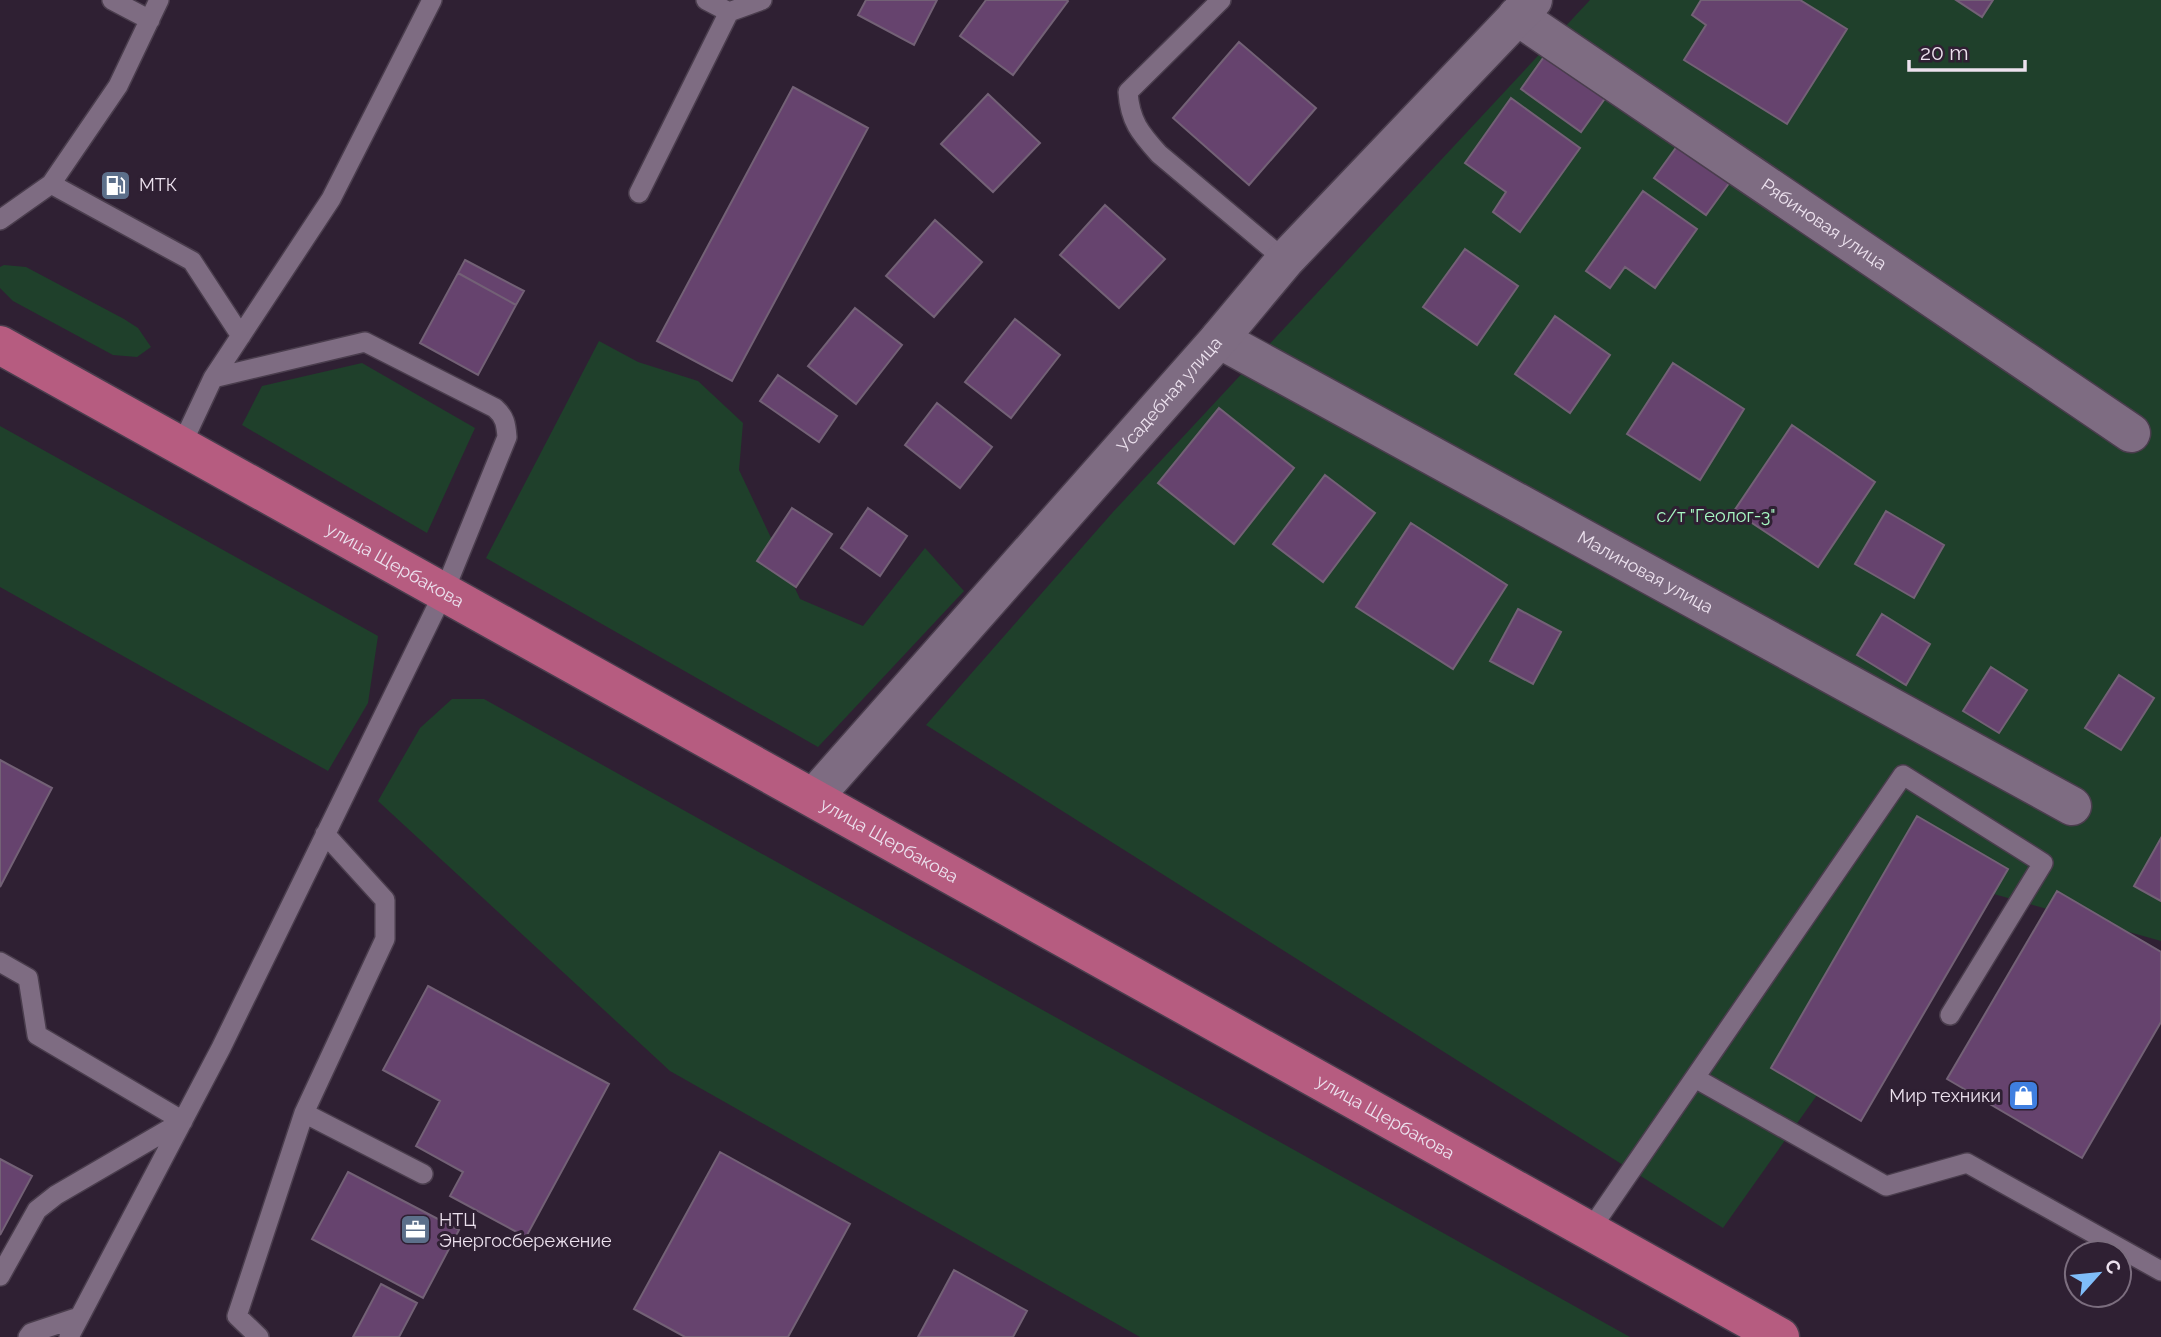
<svg xmlns="http://www.w3.org/2000/svg" width="2161" height="1337" viewBox="0 0 2161 1337" font-family="Raleway,sans-serif">
<style>
.green{fill:#1f402b}
.building{fill:#66436e;stroke:#736176;stroke-width:2}
.lines{fill:none;stroke-linecap:round;stroke-linejoin:round}
.lane-casing{stroke:#4a3d4d;stroke-width:22}
.street-casing{stroke:#4a3d4d;stroke-width:41}
.primary-casing{stroke:#4a3d4d;stroke-width:41}
.lane{stroke:#7e6c82;stroke-width:19}
.street{stroke:#7e6c82;stroke-width:38}
.primary{stroke:#b65c80;stroke-width:38}
.labels{text-anchor:middle;stroke-width:6;stroke-linejoin:round;paint-order:stroke}
.poi-label{font-size:18px;fill:#ece1ee;stroke:#2f2033;text-anchor:start}
.street-label{font-size:18px;fill:#ece1ee;stroke:#2f2033}
.park-label{font-size:18px;fill:#a7f9c3;stroke:#2f2033}
</style>
<rect width="100%" height="100%" fill="#2f2033"/>
<path class="green" d="M1590 0H2161V941L1965 886 1723 1228 926 725 1113 512Z
M4 265 26 267 124 319 138 328 151 347 137 357 113 355 13 301 0 288V267Z
M599 341 638 362 698 381 743 423 739 470 800 599 863 626 925 548 964 591 818 747 486 558Z
M362 363 475 428 427 533 242 425 262 386Z
M0 426 378 636 368 703 328 771 0 587Z
M452 699H484L1630 1337H1140L670 1071 378 801 420 728Z"/>
<path class="building" d="M866 0H937L914 45 858 15Z
M986 0H1067L1068 1 1013 75 960 36Z
M1701 0H1800L1847 29 1787 124 1684 60 1706 25 1692 15Z
M1956 0H1993L1982 17Z
M1239 42 1316 108 1249 185 1173 118Z
M1551 47 1611 90 1581 132 1521 89Z
M793 87 868 128 732 381 657 341Z
M988 94 1040 143 993 192 941 144Z
M1511 98 1580 148 1520 232 1493 212 1506 192 1465 163Z
M1683 138 1735 175 1706 215 1654 178Z
M1643 191 1697 229 1655 288 1625 267 1610 288 1586 271Z
M1105 205 1165 259 1119 308 1060 255Z
M935 220 982 262 934 317 886 276Z
M1465 249 1518 286 1477 345 1423 307Z
M465 260 524 291 516 305 458 273Z
M458 273 516 305 478 375 420 343Z
M855 308 902 345 856 404 808 366Z
M1555 316 1610 355 1570 413 1515 374Z
M1015 319 1060 355 1011 418 965 382Z
M1673 363 1744 409 1700 480 1627 434Z
M778 375 837 416 819 442 760 401Z
M937 403 992 447 960 488 905 445Z
M1219 408 1294 468 1234 544 1158 483Z
M1792 425 1875 482 1818 567 1734 511Z
M1325 475 1375 513 1323 582 1273 544Z
M792 508 832 534 796 587 757 561Z
M868 508 907 536 880 576 841 548Z
M1886 511 1944 545 1914 598 1855 564Z
M1411 523 1507 585 1453 669 1356 607Z
M1518 609 1561 632 1533 684 1490 661Z
M1882 614 1930 644 1906 685 1857 655Z
M1991 667 2027 690 1999 733 1963 711Z
M2119 675 2154 698 2121 750 2085 728Z
M0 760 52 788 0 887Z
M1917 816 2008 869 1861 1121 1771 1068Z
M2161 838V901L2134 886Z
M2057 891 2161 952V1022L2082 1158 1947 1079Z
M428 986 609 1084 526 1237 450 1196 463 1172 416 1146 440 1101 383 1070Z
M720 1152 850 1224 788 1337H685L634 1309Z
M0 1159 32 1176 0 1235Z
M348 1172 459 1230 423 1298 312 1239Z
M954 1270 1027 1311 1013 1337H918Z
M381 1284 417 1303 399 1337H353Z"/>
<g class="lines">
<defs>
<path id="lane" d="M112 0 150 20
M1221 0 1128 92C1130 121 1140 133 1159 154L1285 260
M729 12 762 0
M51 184 118 86 159 0
M639 193 729 12 706 0
M0 220 51 184 192 261 241 336
M213 378 331 199 432 0
M0 962 28 978 37 1035 183 1121
M1695 1078 1886 1186 1967 1163 2161 1271
M304 1113 423 1174
M1590 1230 1903 775 2043 863 1950 1015
M0 1276 37 1210 56 1195 183 1121
M28 1337 31 1333 79 1317
M69 1337 221 1048 444 592 507 437C506 424 505 417 495 408L365 342 213 378 181 446
M259 1337 237 1316 304 1113 385 939V900L325 834"/>
<g id="street">
<path id="s1" d="M1517 16 2131 433"/>
<path id="s2" d="M1219 339 2072 806"/>
<path id="s3" d="M814 797 1219 339 1285 260 1533 0"/>
</g>
<g id="primary">
<path id="s4" d="M0 345 1780 1337"/>
</g>
</defs>
<use href="#lane" class="lane-casing"/>
<use href="#street" class="street-casing"/>
<use href="#primary" class="primary-casing"/>
<use href="#lane" class="lane"/>
<use href="#street" class="street"/>
<use href="#primary" class="primary"/>
</g>
<defs>
<symbol id="fuel-square" viewBox="-11 -11 22 22"><rect x="-9" y="-9" width="18" height="18" rx="4" fill="#5c6f8a" stroke="#2f2033"/><path d="M-5.5-6h7V0h2V4h1.3V-2.5L3-4.5l.8-.8L6-3V5H2.5V1h-1V6h-7ZM-4.2-4.7v3.2H.2V-4.7Z" fill="#fff"/></symbol>
<symbol id="shop-square" viewBox="-11 -11 22 22"><rect x="-9" y="-9" width="18" height="18" rx="4" fill="#3f7fe0" stroke="#2f2033"/><path d="M-5-2.5h2.3a2.7 3.5 0 0 1 5.4 0H5L5.5 6h-11ZM-1.5-2.5h3a1.5 2.3 0 0 0-3 0Z" fill="#fff"/></symbol>
<symbol id="office-square" viewBox="-11 -11 22 22"><rect x="-9" y="-9" width="18" height="18" rx="4" fill="#5c6f8a" stroke="#2f2033"/><path d="M-6-3h4V-5.5h4V-3h4V5H-6ZM-1-4.5V-3h2v-1.5ZM-6 0V1H6V0Z" fill="#fff"/></symbol>
</defs>
<g fill-rule="evenodd">
<use href="#fuel-square" x="98" y="168" width="35" height="35"/>
<use href="#shop-square" x="2006" y="1078" width="35" height="35"/>
<use href="#office-square" x="398" y="1212" width="35" height="35"/>
</g>
<g class="labels">
<g class="poi-label">
<text x="139" y="191">МТК</text>
<text x="2001" y="1102" text-anchor="end">Мир техники</text>
<text x="439" y="1226">НТЦ<tspan x="439" dy="21">Энергосбережение</tspan></text>
</g>
<g class="street-label">
<text dy="6" stroke="none"><textPath href="#s1" startOffset="371">Рябиновая улица</textPath></text>
<text dy="6" stroke="none"><textPath href="#s3" startOffset="537">Усадебная улица</textPath></text>
<text dy="6" stroke="none"><textPath href="#s4" startOffset="452">улица Щербакова</textPath></text>
<text dy="6" stroke="none"><textPath href="#s2" startOffset="486">Малиновая улица</textPath></text>
<text dy="6" stroke="none"><textPath href="#s4" startOffset="1018">улица Щербакова</textPath></text>
<text dy="6" stroke="none"><textPath href="#s4" startOffset="1586">улица Щербакова</textPath></text>
</g>
<g class="park-label">
<text x="1716" y="522">с/т "Геолог-3"</text>
</g>
</g>
<g transform="translate(2098 1274) rotate(63)"><circle r="33" fill="#2f2033" stroke="#7b6d7e" stroke-width="2"/>
<path d="M0-5L12 26L0 18L-12 26Z" fill="#7fbdf9"/>
<text y="-10" font-size="19" font-weight="bold" text-anchor="middle" fill="#ece1ee">С</text>
</g>
<path d="M1909 60v10h116v-10" fill="none" stroke="#ece1ee" stroke-width="3.5"/>
<text x="1920" y="60" font-size="21" fill="#ece1ee" stroke="#2f2033" stroke-width="5" paint-order="stroke">20 m</text>
</svg>
